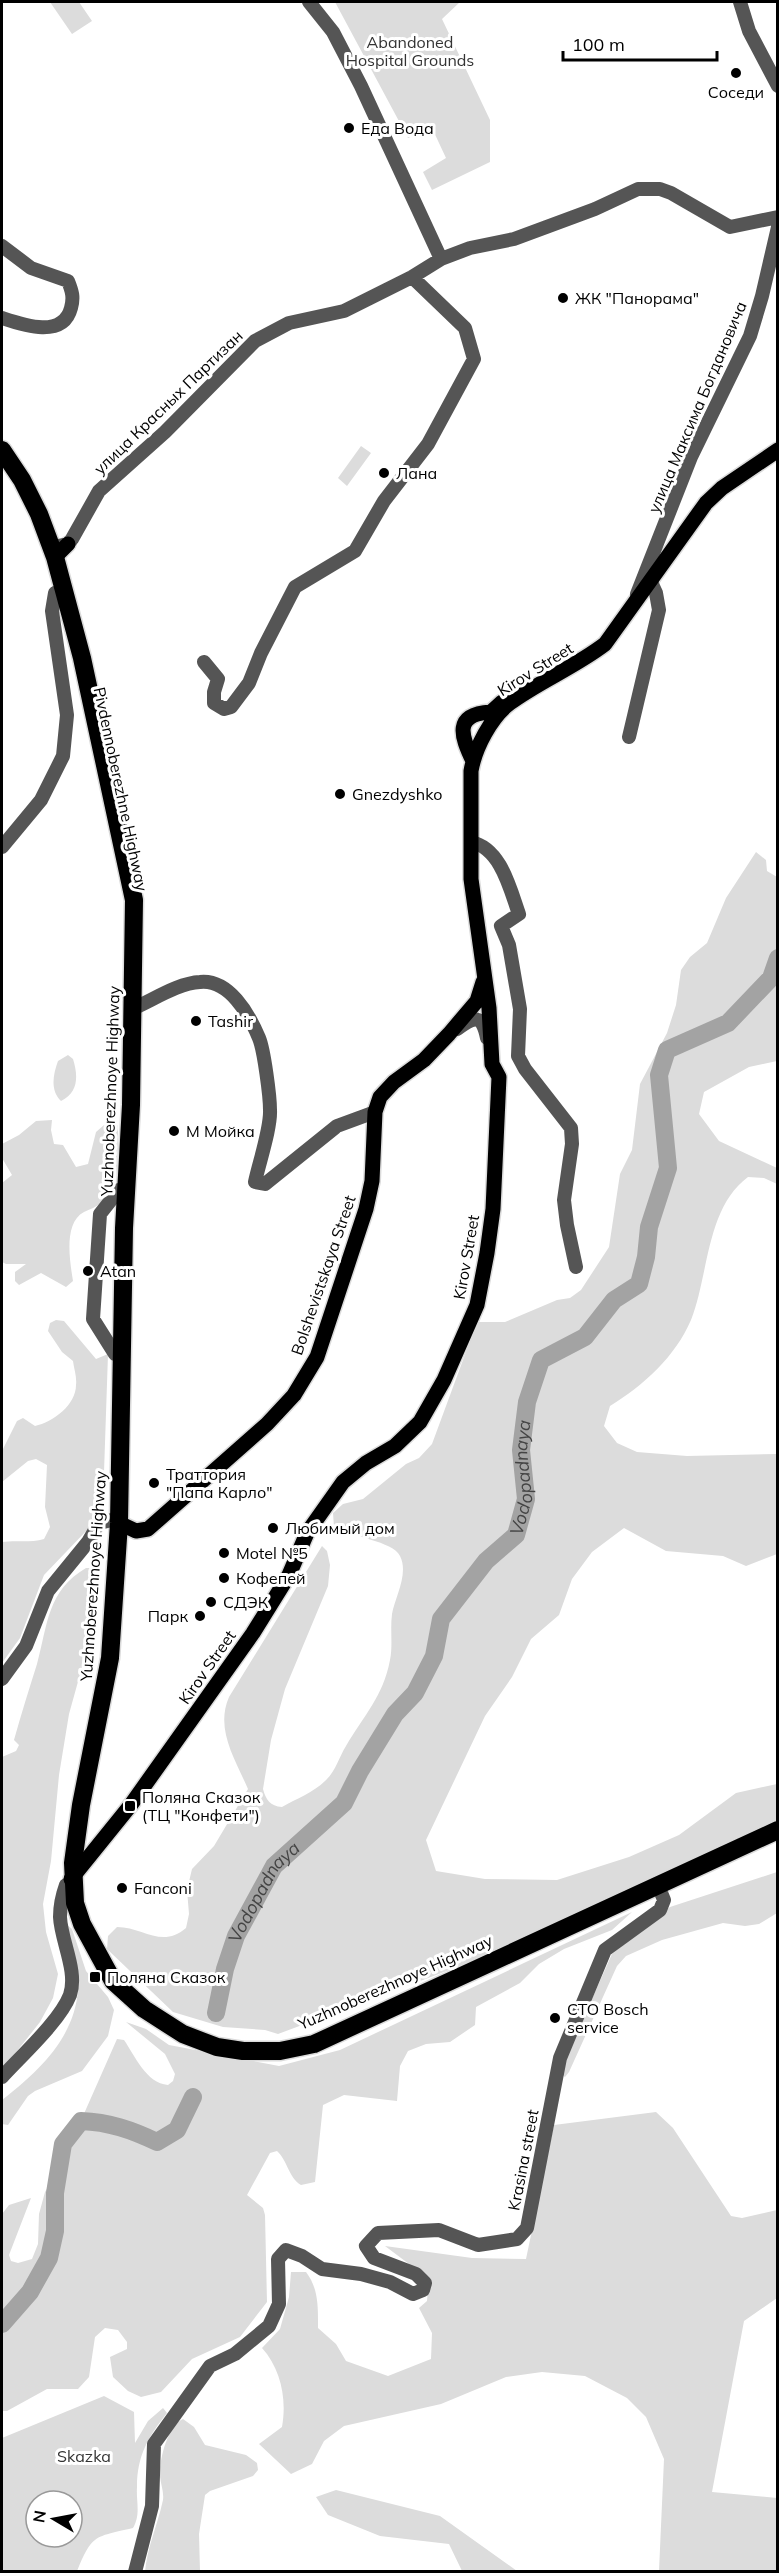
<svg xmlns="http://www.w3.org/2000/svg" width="779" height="2573" viewBox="0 0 779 2573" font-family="Mulish,sans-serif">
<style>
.green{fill:#dcdcdc;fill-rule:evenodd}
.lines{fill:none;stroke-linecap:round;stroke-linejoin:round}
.river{stroke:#a3a3a3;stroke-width:18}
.major-casing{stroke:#dbdbdb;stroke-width:18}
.highway-casing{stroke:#dbdbdb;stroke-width:21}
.minor{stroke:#555;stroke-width:14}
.major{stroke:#000;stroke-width:15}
.highway{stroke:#000;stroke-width:18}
.poi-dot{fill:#000;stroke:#fff;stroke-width:2}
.labels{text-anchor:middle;stroke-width:6;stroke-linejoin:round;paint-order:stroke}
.park-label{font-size:16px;fill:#333;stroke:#fff}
.poi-label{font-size:16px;fill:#000;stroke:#fff;text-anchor:start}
.street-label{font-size:16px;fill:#000;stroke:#fff}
.water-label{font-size:18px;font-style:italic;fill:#444;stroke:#fff}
</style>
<rect width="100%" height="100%" fill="#fff"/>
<path class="green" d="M50 2H79L92 21 72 34Z
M335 2H460L442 19 490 120V162L432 190 423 172 446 158 432 128 408 138Z
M361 446 371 453 347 486 338 478Z
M756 852 766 860 767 871 777 877V1061L749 1067 704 1092 699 1114 719 1141 777 1168V1184L764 1178 748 1177C706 1208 709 1274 691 1320 675 1357 644 1385 610 1406L604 1426 617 1443 637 1452 687 1456 777 1454V1554L746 1566 723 1556 666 1551 624 1528 592 1552 572 1579 559 1615 531 1639 512 1677 485 1716 426 1840 436 1871 485 1879 557 1880 629 1857 679 1835 736 1793 777 1784V1820L471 1962 278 2034 265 2030 223 2027 173 2012 107 1949 108 1936 117 1927C143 1927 162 1949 186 1928L189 1914 187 1890 192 1869 214 1846 248 1789C235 1759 215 1729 229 1697L322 1546 327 1551 330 1565 328 1586 285 1689 271 1740 263 1789C266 1800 270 1806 282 1807 296 1799 314 1792 325 1781 336 1771 339 1757 346 1746 364 1715 383 1697 390 1660 393 1645 390 1630 392 1614 395 1597 409 1574 400 1556 393 1541 351 1537 334 1527L333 1513 343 1504 363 1499 406 1464 419 1458 432 1444 477 1322H505L557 1300 570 1298 581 1290 609 1247 620 1174 632 1150 640 1084 667 1033 676 1005 681 970 690 957 707 943 726 898Z
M68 1055 73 1059C78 1075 79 1092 61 1101 50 1090 53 1075 58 1061Z
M111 1119 118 1126C118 1138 118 1183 113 1191 106 1202 96 1207 84 1212 63 1223 70 1262 73 1281L66 1287 41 1273 19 1285 15 1281V1272L26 1264H6L2 1262V1183L12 1175 2 1158V1144L19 1135 36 1121 52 1120 51 1130 54 1144 63 1145 76 1167 88 1164 96 1132Z
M56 1320 64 1321 96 1359 108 1354 103 1502 89 1528 44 1575 20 1638 2 1663V1542C15 1540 31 1543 44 1539L50 1527 45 1507 47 1465 36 1459 28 1461 2 1482V1451L17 1421 23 1418 35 1426C53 1422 76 1405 76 1385 77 1377 74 1369 73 1361L62 1352 48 1331 50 1323Z
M86 1568H93L99 1571 100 1577 89 1642 69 1714 59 1775 51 1861 43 1904 46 1932 58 1974 53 1998 40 2022 2 2070V1757L16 1751 19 1745 14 1740C21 1715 29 1689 37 1664 48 1624 47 1591 86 1568Z
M777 1872V1913L759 1924 745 1926 723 1923 662 1940 626 1956 617 1966 569 2072 565 2077 559 2073 612 1954 670 1907Z
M632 1912 612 1930 564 1949 539 1964 520 1983 476 2007 475 2025 450 2042 426 2044 408 2051 400 2066 397 2101 344 2095 323 2105 315 2182 301 2185C288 2177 288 2161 277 2151L270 2153 247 2195 263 2208 265 2215 267 2302 240 2337 192 2359 161 2392 141 2397 128 2391 113 2377 110 2357 127 2349V2342L118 2330 105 2328 95 2337 89 2377 78 2389H47L7 2411H2V2214L9 2205 31 2198 9 2255 11 2261 18 2263 32 2259 38 2244 39 2214 45 2192 60 2168 117 2039 124 2040C135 2056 146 2083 168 2085L173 2081 175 2074 165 2054 126 2022 146 2029 169 2045 279 2066 340 2050Z
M67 1925 72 1929 86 1971 108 1997 114 2010 108 2036 82 2071 35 2091 28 2096 8 2125 2 2124V2100C38 2072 75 2038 78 1989 80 1968 72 1946 67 1925Z
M656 2112 673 2128 731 2216 742 2218 777 2210V2298L744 2321 712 2492 777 2498V2571H659L664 2459 646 2417 627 2398 585 2376 542 2372 506 2377 441 2404 344 2426 324 2441 312 2464 291 2474 259 2444 282 2427C287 2399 281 2369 262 2348L280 2329 289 2297 291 2272H306C319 2289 318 2308 318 2328L336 2344 346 2361 388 2376 431 2359 432 2333 419 2308 427 2301 429 2279 385 2246 472 2258 526 2259 554 2125Z
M104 2396 134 2412 135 2443 148 2421 163 2408 167 2413C148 2437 137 2456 137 2487 136 2502 141 2514 133 2528 95 2537 92 2534 77 2571H2V2438ZM36 2501H72V2537H36Z
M183 2419 194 2427 205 2445 246 2455 257 2463 258 2470 253 2476 210 2491 205 2495 199 2534 200 2571 145 2572C147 2547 158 2524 163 2500 164 2492 161 2485 160 2477 159 2461 167 2426 183 2419Z
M336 2490 440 2516 517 2571H462L449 2544 380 2536 328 2515 316 2497Z"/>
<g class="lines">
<g class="river">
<path id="s1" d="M216 2013 225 1969 236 1936 274 1866 344 1803 360 1771 395 1714 415 1693 434 1656 441 1619 486 1561 516 1535 526 1499 521 1450 527 1402 541 1360 585 1337 614 1300 639 1284 646 1257 649 1227 668 1168 659 1075 667 1050 728 1023 771 978 778 958"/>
<path d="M2 2324 30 2292 49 2258 55 2231V2193L63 2144 81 2121C109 2122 132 2130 157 2142L177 2130 193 2097"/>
</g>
<defs>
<path id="major" d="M55 557 68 544
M473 761C461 736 453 714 491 712L502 702
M119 1523 136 1531 148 1529 267 1424 294 1395 317 1357 366 1209 372 1181 375 1112 380 1097 394 1082 424 1060 449 1034 477 1001 483 982
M71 1879 130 1806 253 1633 289 1575 307 1533 343 1482 366 1463 395 1446 420 1422 444 1380 477 1305 487 1253 493 1209 499 1077 492 1064 489 1008 471 879V771C475 748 491 717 510 703 540 681 575 667 605 644L706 503 722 488 778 450"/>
<path id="highway" d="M2 450 22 480 39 514 55 557 82 658 134 900 131 1105 124 1228 119 1523 110 1658 81 1805 73 1863 75 1903 82 1924 113 1981 144 2009 183 2034 217 2047 243 2051H280L314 2044 778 1830"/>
</defs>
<use href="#major" class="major-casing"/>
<use href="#highway" class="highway-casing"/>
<path class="minor" d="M309 2 333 32 361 86 441 259
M740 2 749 31 778 86
M2 246 31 268 68 281C72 291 74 297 71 308 63 339 23 325 2 318
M58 546 68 544 72 539 99 491 165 432 255 341 289 323 344 311 412 277 441 259 470 248 514 239 595 209 638 189H660L671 193 730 227 778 217
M637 594 691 457 750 336 762 296 778 227
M204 662 218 679 214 692V703L224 709 231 707 249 683 261 653 295 587 355 551 384 501 428 444 474 359 465 328 412 277
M629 737 659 610 656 593 650 580
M471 842C501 848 510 889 519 914L501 926 509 945 520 1009 518 1056 525 1069 571 1128 572 1144 564 1200 567 1225 576 1267
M2 847 41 800 63 756 67 715 52 611 55 593
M132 1009C153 1000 178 983 200 982 229 979 249 1014 259 1038 264 1050 270 1096 270 1110 271 1128 259 1163 255 1182L265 1184 337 1126 375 1112
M457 1029C475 1016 482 1014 487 1038
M115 1354 93 1319 100 1214 119 1190
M2 1679 26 1646 48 1591 88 1542 99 1523 112 1520
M2 2077C21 2056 60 2021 70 1995 78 1971 61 1941 60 1917 60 1906 62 1896 66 1885
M135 2572 152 2506 154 2444 210 2366 235 2354 269 2326 279 2304 278 2259 286 2250 302 2256 322 2269 361 2274 390 2282 413 2294 423 2290 425 2283 416 2274 374 2258 366 2246 378 2233 439 2230 478 2245 517 2239 527 2228 560 2058 605 1950 660 1910 664 1900 662 1895"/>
<use href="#major" class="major"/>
<use href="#highway" class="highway"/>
</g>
<g class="poi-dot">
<circle cx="736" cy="73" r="6"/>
<circle cx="349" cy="128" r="6"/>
<circle cx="563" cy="298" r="6"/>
<circle cx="384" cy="473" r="6"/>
<circle cx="340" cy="794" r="6"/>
<circle cx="196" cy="1021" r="6"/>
<circle cx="174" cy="1131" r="6"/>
<circle cx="88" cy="1271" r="6"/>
<circle cx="154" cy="1483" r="6"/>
<circle cx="273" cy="1528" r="6"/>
<circle cx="224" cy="1553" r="6"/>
<circle cx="224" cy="1578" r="6"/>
<circle cx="211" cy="1602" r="6"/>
<circle cx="200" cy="1616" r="6"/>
<rect x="124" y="1800" width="12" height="12" rx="3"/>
<circle cx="122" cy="1888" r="6"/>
<rect x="89" y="1971" width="12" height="12" rx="3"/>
<circle cx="555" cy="2018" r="6"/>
</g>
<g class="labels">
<g class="park-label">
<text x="410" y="48">Abandoned<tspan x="410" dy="18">Hospital Grounds</tspan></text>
<text x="84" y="2462">Skazka</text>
</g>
<g class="poi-label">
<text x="736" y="98" text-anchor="middle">Соседи</text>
<text x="361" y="134">Еда Вода</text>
<text x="575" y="304">ЖК "Панорама"</text>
<text x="396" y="479">Лана</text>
<text x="352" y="800">Gnezdyshko</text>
<text x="208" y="1027">Tashir</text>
<text x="186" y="1137">М Мойка</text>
<text x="100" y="1277">Atan</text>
<text x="166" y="1480">Траттория<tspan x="166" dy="18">"Папа Карло"</tspan></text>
<text x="285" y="1534">Любимый дом</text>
<text x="236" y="1559">Motel №5</text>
<text x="236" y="1584">Кофепей</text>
<text x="223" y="1608">СДЭК</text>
<text x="188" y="1622" text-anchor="end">Парк</text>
<text x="142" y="1803">Поляна Сказок<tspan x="142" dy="18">(ТЦ "Конфети")</tspan></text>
<text x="134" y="1894">Fanconi</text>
<text x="107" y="1983">Поляна Сказок</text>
<text x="567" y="2015">СТО Bosch<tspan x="567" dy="18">service</tspan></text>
</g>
<g class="street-label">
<text transform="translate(168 402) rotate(-44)" y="6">улица Красных Партизан</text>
<text transform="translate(697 407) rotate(-67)" y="6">улица Максима Богдановича</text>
<text transform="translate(535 669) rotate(-32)" y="6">Kirov Street</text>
<text transform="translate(121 789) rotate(78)" y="6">Pivdennoberezhne Highway</text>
<text transform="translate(110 1091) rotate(-88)" y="6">Yuzhnoberezhnoye Highway</text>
<text transform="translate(466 1257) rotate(-80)" y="6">Kirov Street</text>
<text transform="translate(323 1275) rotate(-71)" y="6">Bolshevistskaya Street</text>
<text transform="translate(93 1576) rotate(-86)" y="6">Yuzhnoberezhnoye Highway</text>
<text transform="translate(207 1667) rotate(-55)" y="6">Kirov Street</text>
<text transform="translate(395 1982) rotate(-24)" y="6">Yuzhnoberezhnoye Highway</text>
<text transform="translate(523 2160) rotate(-79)" y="6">Krasina street</text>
</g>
<g class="water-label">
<text dy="6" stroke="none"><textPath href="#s1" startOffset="636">Vodopadnaya</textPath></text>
<text dy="6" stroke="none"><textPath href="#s1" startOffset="132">Vodopadnaya</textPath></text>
</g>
</g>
<rect width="779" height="2573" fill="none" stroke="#000000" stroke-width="6"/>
<g transform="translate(54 2519) rotate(280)"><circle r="28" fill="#ffffff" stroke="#999999" stroke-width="1.5"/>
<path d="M0-4.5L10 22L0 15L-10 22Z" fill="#000000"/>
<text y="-9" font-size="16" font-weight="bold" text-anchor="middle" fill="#000000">N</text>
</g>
<path d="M563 51v9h154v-9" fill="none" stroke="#000000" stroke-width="3"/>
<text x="572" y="51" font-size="18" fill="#000000" stroke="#ffffff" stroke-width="4.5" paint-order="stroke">100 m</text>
</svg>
